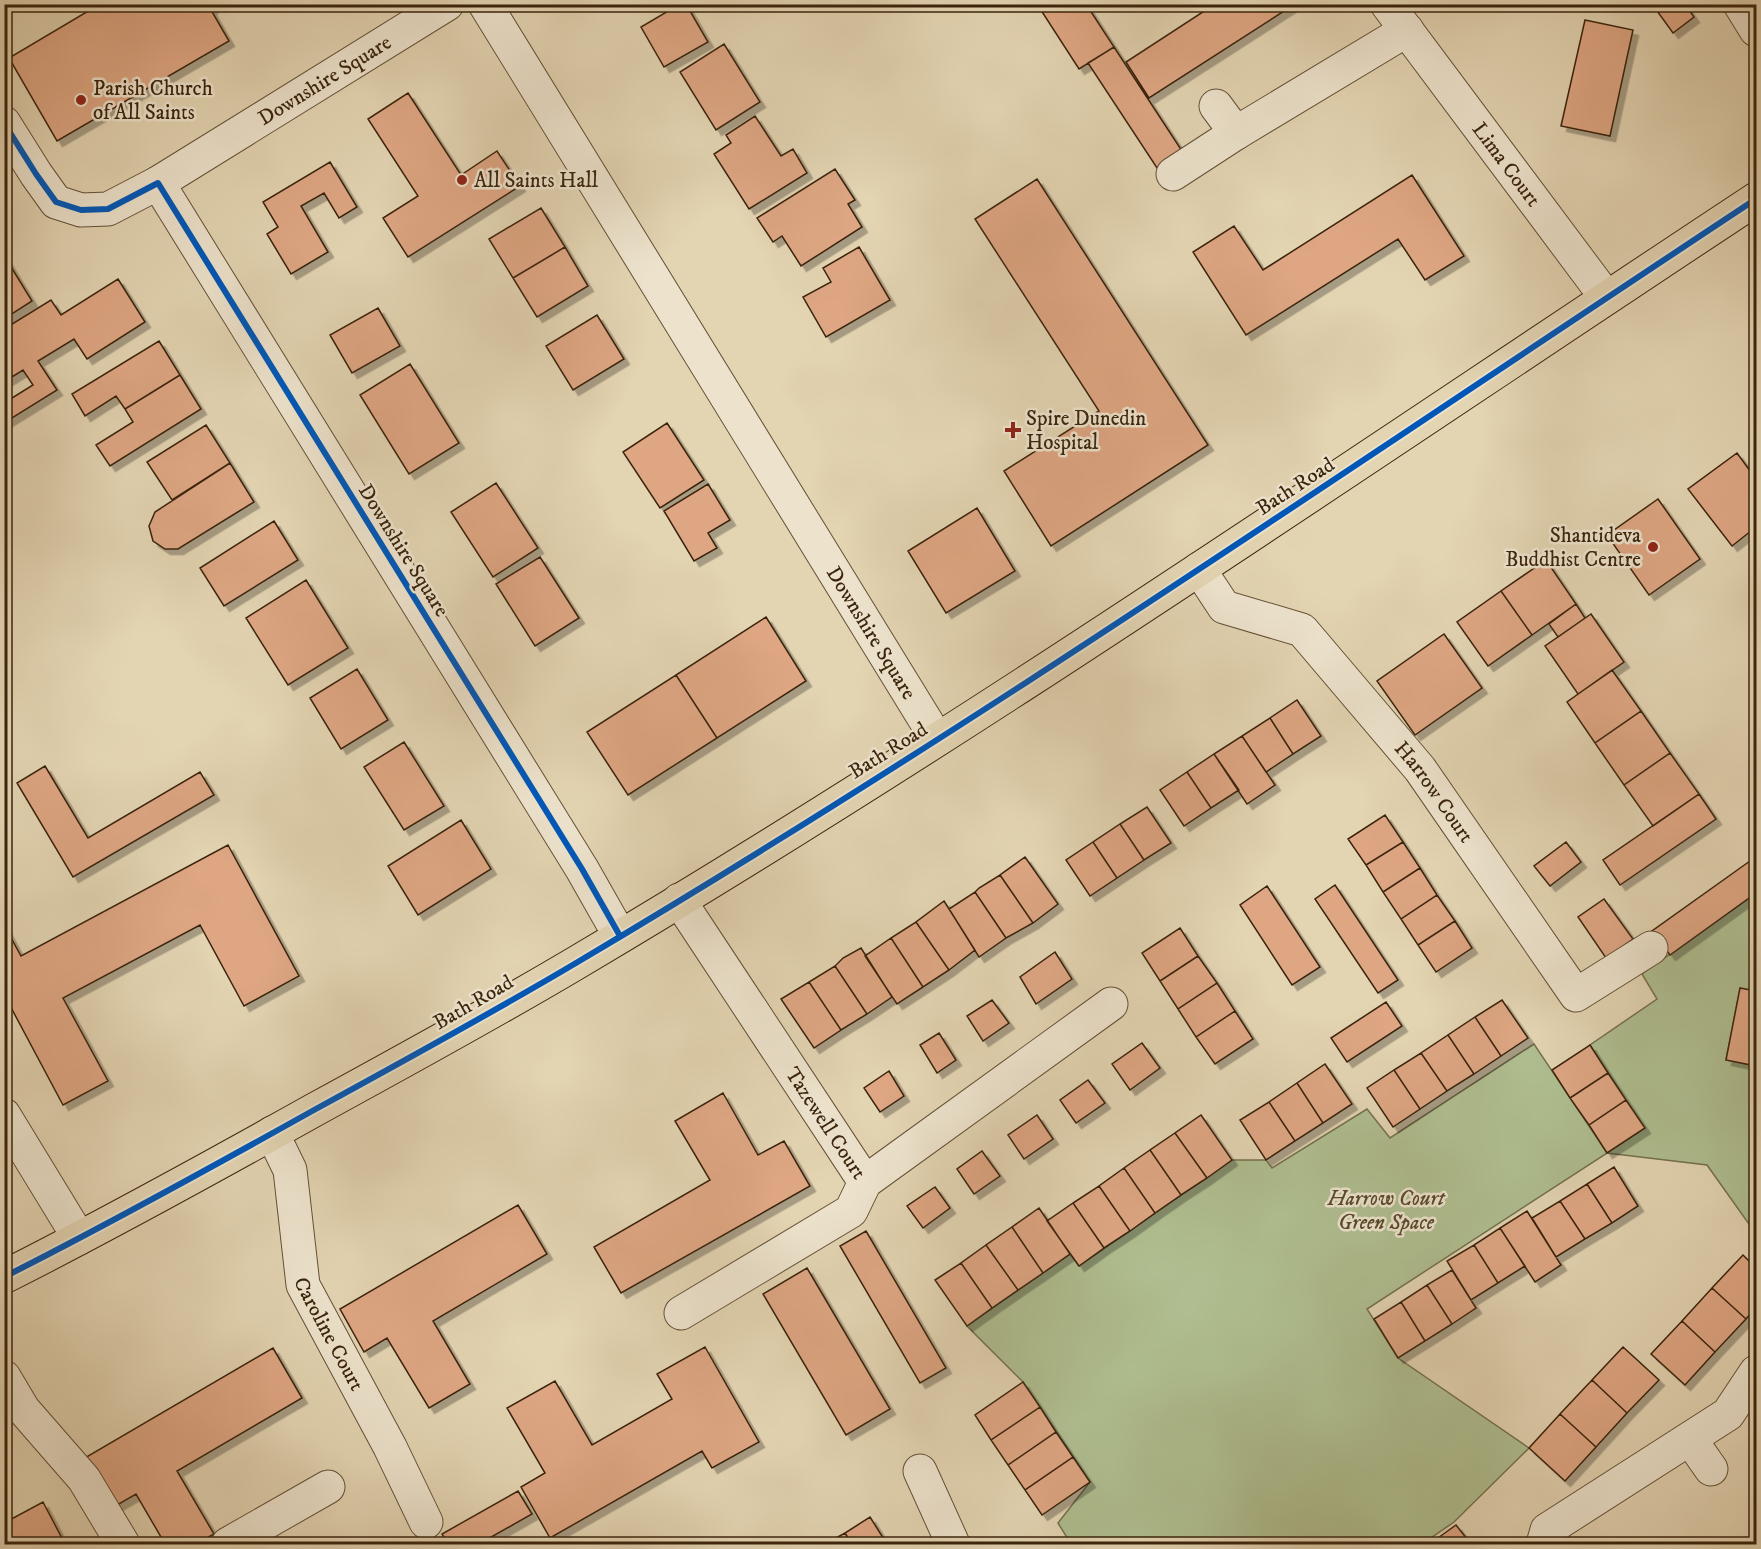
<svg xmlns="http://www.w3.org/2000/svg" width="1761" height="1549" viewBox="0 0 1761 1549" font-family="'IM FELL DW Pica',serif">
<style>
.green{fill:#afbe90;stroke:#74714e;stroke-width:1.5}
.building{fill:#dea683;stroke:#3a240d;stroke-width:1.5;filter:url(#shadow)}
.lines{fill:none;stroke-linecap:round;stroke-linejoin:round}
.minor-casing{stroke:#645036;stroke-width:35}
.primary-casing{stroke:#3a240d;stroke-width:35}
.minor{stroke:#ede3cd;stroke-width:33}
.primary{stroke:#e3d4b2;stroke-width:33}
.cycleway-casing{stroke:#ede3cd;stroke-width:10}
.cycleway{stroke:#0057b8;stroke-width:6}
.poi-dot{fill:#8f2418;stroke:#ede3cd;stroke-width:2}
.labels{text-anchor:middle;stroke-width:5;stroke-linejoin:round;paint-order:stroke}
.street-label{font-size:21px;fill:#3a240d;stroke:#ede3cd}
.poi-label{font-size:21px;fill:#3a240d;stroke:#ede3cd;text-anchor:start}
.park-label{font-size:21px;font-style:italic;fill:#574a2e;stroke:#ede3cd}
</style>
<defs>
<filter id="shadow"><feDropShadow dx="5.5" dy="5.5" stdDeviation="0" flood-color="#0004"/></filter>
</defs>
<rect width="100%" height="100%" fill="#e3d4b2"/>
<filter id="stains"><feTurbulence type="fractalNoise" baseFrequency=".00333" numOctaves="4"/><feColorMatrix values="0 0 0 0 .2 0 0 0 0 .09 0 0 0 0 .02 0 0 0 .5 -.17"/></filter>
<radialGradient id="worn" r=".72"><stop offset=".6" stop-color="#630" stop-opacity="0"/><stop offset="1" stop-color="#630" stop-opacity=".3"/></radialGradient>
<path class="green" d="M1756 893V991L1740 988 1726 1060 1756 1066V1234L1707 1165 1607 1153 1367 1309 1398 1358 1529 1448 1454 1522 1422 1544H1071L1058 1523 1090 1482 1023 1382 967 1326 1070 1254 1079 1266 1232 1160H1266L1272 1168 1367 1109 1390 1138 1534 1044 1607 1153 1644 1128 1590 1045 1657 999 1642 974Z"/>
<path class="building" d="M100 4H214L211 10 229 41 57 141 9 58Z
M680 4H686L708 42 664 67 641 27Z
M1037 4H1086L1114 47 1079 69Z
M1215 4H1295L1149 98 1126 62Z
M1652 4H1685L1694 17 1673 33Z
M1585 20 1633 30 1610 136 1561 126Z
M724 44 760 102 716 130 680 72Z
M1114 47 1184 154 1159 171 1088 63Z
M408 93 461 175 497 151 520 186 408 257 383 218 418 196 368 119Z
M755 116 781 156 793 149 807 173 749 209 714 154 731 143 726 135Z
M330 162 357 207 339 218 324 193 301 206 328 252 291 274 267 234 278 227 263 202Z
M835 169 855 200 848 204 862 227 801 266 782 236 773 242 757 218Z
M1412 175 1464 256 1425 280 1398 239 1246 335 1193 252 1234 226 1263 270Z
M1037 179 1208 445 1051 546 1004 471 1099 411 975 219Z
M541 208 565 247 513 278 489 239Z
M565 247 588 286 537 317 513 278Z
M859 247 890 300 826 337 803 297 831 282 823 268Z
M5 257 32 301 4 319V258Z
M118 279 145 322 87 359 74 339 38 361 57 390 4 423V403L33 385 23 370 7 380 4 377V329L51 300 61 315Z
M378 308 400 346 352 373 330 335Z
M597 315 624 359 573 390 546 346Z
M159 341 180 375 125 409 116 396 85 416 72 394Z
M410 364 459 443 409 474 360 395Z
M180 375 201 409 110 466 96 445 133 422 125 409Z
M667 423 704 480 660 508 623 452Z
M206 425 230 463 172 500 147 462Z
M1737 453 1756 479V527L1732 546 1688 489Z
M230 463 254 502 178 549H165L153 541 149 526 155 512Z
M496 483 538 548 493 577 451 512Z
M708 484 730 520 708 533 717 548 694 561 664 511Z
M1658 499 1700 559 1649 595 1607 535Z
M977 508 1015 571 946 613 908 551Z
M274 521 298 560 224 606 200 568Z
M540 557 579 618 535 646 496 584Z
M1546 560 1576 604 1532 635 1501 591Z
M306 580 348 648 288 685 246 618Z
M1501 591 1532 635 1488 666 1457 622Z
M1576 604 1585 618 1558 637 1549 624Z
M1591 614 1624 662 1578 694 1545 646Z
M766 617 806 681 717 738 676 675Z
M1444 634 1482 688 1415 735 1377 681Z
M357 669 388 720 341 749 310 698Z
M1612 670 1641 711 1595 743 1567 702Z
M676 675 717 738 628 795 587 732Z
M1297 700 1321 736 1293 754 1270 718Z
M1641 711 1670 753 1624 785 1595 743Z
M1270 718 1293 754 1266 772 1242 736Z
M1242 736 1275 785 1247 804 1214 754Z
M404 742 444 806 404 830 364 767Z
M1670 753 1699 794 1653 826 1624 785Z
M1214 754 1239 790 1211 808 1187 772Z
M45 766 88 838 200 772 214 795 73 877 17 783Z
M1187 772 1211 808 1184 826 1160 790Z
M1699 794 1716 819 1620 885 1603 860Z
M1147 807 1171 843 1144 860 1120 824Z
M1385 815 1403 842 1366 865 1348 839Z
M461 820 491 869 418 915 388 866Z
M1120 824 1144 860 1117 878 1093 842Z
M1093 842 1117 878 1090 896 1066 860Z
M1403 842 1420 868 1383 892 1366 865Z
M1566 842 1581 862 1550 886 1534 866Z
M228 845 299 976 244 1006 200 925 63 998 108 1081 63 1105 7 1000 4 1001V925L21 956Z
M1025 857 1058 904 1033 923 1000 875Z
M1750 861 1756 871V893L1670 955 1652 931Z
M1420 868 1437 895 1401 919 1383 892Z
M1000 875 1033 923 1006 938 975 892 979 888Z
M1335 885 1398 980 1378 993 1315 899Z
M1267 886 1320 967 1292 985 1240 905Z
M975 892 1006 938 979 957 949 909Z
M1437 895 1455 921 1418 945 1401 919Z
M1604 899 1633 939 1606 958 1578 917Z
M944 901 975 950 949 970 916 922Z
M1455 921 1472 948 1436 972 1418 945Z
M916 922 949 970 923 987 891 938Z
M1180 928 1198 956 1160 981 1142 953Z
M891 938 923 987 897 1004 865 956Z
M861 948 892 997 867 1014 835 966 843 958Z
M1055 952 1072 979 1036 1004 1020 977Z
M1198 956 1217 983 1178 1009 1160 981Z
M835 966 867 1014 841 1030 809 982Z
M809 982 841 1030 814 1048 781 999Z
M1217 983 1235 1011 1196 1037 1178 1009Z
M1740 988 1756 991V1066L1726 1060Z
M992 1000 1009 1023 983 1041 967 1016Z
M1502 1000 1528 1038 1501 1056 1475 1017Z
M1386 1002 1402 1026 1347 1062 1331 1038Z
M1235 1011 1253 1039 1215 1064 1196 1037Z
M1475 1017 1501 1056 1474 1074 1448 1035Z
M939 1033 956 1060 937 1073 920 1045Z
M1448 1035 1474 1074 1447 1091 1421 1053Z
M1142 1043 1160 1068 1130 1090 1112 1064Z
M1590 1045 1608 1073 1570 1098 1552 1070Z
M1421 1053 1447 1091 1420 1109 1394 1070Z
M1325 1064 1352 1104 1323 1123 1297 1083Z
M1394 1070 1420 1109 1393 1127 1367 1088Z
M889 1071 904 1096 880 1112 864 1088Z
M1608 1073 1626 1100 1589 1125 1570 1098Z
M1088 1080 1105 1103 1076 1123 1060 1100Z
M1297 1083 1323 1123 1295 1141 1269 1102Z
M723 1093 758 1155 784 1141 810 1186 621 1293 594 1247 710 1180 675 1121Z
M1626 1100 1645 1128 1607 1153 1589 1125Z
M1269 1102 1295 1141 1266 1160 1240 1120Z
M1037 1115 1053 1139 1024 1159 1008 1135Z
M1201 1115 1232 1160 1207 1178 1175 1133Z
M1175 1133 1207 1178 1181 1195 1150 1150Z
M1150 1150 1181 1195 1155 1213 1124 1168Z
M982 1151 1000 1176 974 1194 957 1169Z
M1614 1167 1638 1206 1612 1223 1587 1184Z
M1124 1168 1155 1213 1130 1231 1099 1186Z
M1587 1184 1612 1223 1585 1239 1560 1201Z
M1099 1186 1130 1231 1104 1248 1073 1203Z
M935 1187 950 1208 923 1228 907 1206Z
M1560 1201 1585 1239 1556 1257 1532 1218Z
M1073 1203 1104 1248 1079 1266 1047 1221Z
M518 1205 547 1254 433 1321 470 1384 429 1408 387 1338 364 1352 340 1309Z
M1039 1208 1070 1254 1043 1273 1012 1227Z
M1527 1211 1561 1265 1535 1282 1500 1228Z
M1012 1227 1043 1273 1018 1290 986 1245Z
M1500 1228 1525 1266 1498 1283 1474 1245Z
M866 1231 946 1368 920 1383 840 1246Z
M986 1245 1018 1290 992 1308 961 1263Z
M1474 1245 1498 1283 1471 1300 1447 1261Z
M1743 1255 1756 1268V1307L1746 1319 1712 1288Z
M961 1263 992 1308 967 1326 935 1280Z
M807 1268 890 1409 846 1435 763 1294Z
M1452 1270 1476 1308 1452 1324 1427 1285Z
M1427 1285 1452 1324 1425 1341 1401 1302Z
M1712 1288 1746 1319 1715 1352 1682 1321Z
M1401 1302 1425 1341 1398 1358 1374 1319Z
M1682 1321 1715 1352 1685 1385 1651 1354Z
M705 1347 759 1442 712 1468 702 1451 550 1538 521 1487 545 1473 507 1408 555 1381 592 1445 672 1399 657 1374Z
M1623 1347 1659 1380 1627 1413 1592 1380Z
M273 1348 302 1398 177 1471 214 1534 196 1544H165L136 1494 112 1508 83 1459Z
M1592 1380 1627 1413 1596 1447 1560 1414Z
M1023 1382 1040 1407 991 1440 975 1415Z
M1040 1407 1056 1432 1008 1465 991 1440Z
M1560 1414 1596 1447 1565 1481 1529 1448Z
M1056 1432 1073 1457 1025 1490 1008 1465Z
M1073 1457 1090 1482 1042 1515 1025 1490Z
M518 1491 532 1514 479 1544H448L442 1534Z
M43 1502 65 1544H4V1523Z
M870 1517 887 1544H852L845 1533Z
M1456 1525 1471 1544H1432L1431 1543Z
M845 1533 852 1544H825Z"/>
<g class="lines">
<defs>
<g id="minor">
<path id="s1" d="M485 4 937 739"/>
<path id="s2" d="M1387 4 1606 297"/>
<path d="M1740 4 1756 30"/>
<path d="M1216 106 1236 133 1407 30"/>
<path id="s3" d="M4 123 36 174 56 202 81 210 108 209 158 183 447 4"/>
<path d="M1173 174 1236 133"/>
<path d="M158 183 582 869 620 936"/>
<path id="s4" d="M1199 569 1224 607 1302 630 1420 769 1576 995 1651 948"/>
<path id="s5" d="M679 900 865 1182"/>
<path d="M4 1115 79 1238"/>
<path id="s6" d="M272 1133 290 1170 303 1285 390 1447 426 1522"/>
<path d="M681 1313 851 1211 865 1182 1111 1004"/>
<path d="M4 1377 23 1409 84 1479 123 1544"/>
<path d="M1690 1439 1711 1469"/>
<path d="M920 1471 953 1544"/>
<path d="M228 1544 328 1487"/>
<path d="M1543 1544 1547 1530 1728 1414 1756 1372"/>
</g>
<path id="primary" d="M4 1277C109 1224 212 1167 314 1110 402 1062 490 1014 576 963 979 724 1365 457 1756 199"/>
</defs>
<use href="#minor" class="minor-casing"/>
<use href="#primary" class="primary-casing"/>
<use href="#minor" class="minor"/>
<use href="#primary" class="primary"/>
<defs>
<path id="cycleway" d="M4 123 36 174 56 202 81 210 108 209 158 183 582 869 620 936
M4 1277C109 1224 212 1167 314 1110 402 1062 490 1014 576 963 979 724 1365 457 1756 199"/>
</defs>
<use href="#cycleway" class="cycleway-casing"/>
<use href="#cycleway" class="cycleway"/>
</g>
<g class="poi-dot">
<circle cx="81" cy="100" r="6"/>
<circle cx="462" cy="180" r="6"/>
<path d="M1010 421h6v6h6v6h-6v6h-6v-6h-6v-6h6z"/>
<circle cx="1653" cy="547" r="6"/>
</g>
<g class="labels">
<g class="street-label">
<text dy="7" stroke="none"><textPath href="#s3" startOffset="400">Downshire Square</textPath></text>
<text dy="7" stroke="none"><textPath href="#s2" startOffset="200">Lima Court</textPath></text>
<text transform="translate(1295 486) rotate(-33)" y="7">Bath Road</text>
<text transform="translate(404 550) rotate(58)" y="7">Downshire Square</text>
<text dy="7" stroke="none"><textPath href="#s1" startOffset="738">Downshire Square</textPath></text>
<text transform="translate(888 750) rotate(-32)" y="7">Bath Road</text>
<text dy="7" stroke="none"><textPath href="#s4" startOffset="336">Harrow Court</textPath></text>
<text transform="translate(473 1002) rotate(-30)" y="7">Bath Road</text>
<text dy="7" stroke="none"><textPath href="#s5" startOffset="267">Tazewell Court</textPath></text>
<text dy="7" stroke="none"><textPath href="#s6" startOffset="212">Caroline Court</textPath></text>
</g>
<g class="poi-label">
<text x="93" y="95">Parish Church<tspan x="93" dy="24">of All Saints</tspan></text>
<text x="474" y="187">All Saints Hall</text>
<text x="1026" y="425">Spire Dunedin<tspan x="1026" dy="24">Hospital</tspan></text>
<text x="1641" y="542" text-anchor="end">Shantideva<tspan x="1641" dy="24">Buddhist Centre</tspan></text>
</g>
<g class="park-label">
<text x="1386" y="1205">Harrow Court<tspan x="1386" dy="24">Green Space</tspan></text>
</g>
</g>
<rect width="1761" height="1549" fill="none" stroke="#e3d4b2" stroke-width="24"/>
<rect x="6" y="6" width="1749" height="1537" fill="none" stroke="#3a240d" stroke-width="3"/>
<rect x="12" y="12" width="1737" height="1525" fill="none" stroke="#3a240d" stroke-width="1.5"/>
<rect width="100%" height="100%" filter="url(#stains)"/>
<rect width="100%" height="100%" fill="url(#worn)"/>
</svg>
